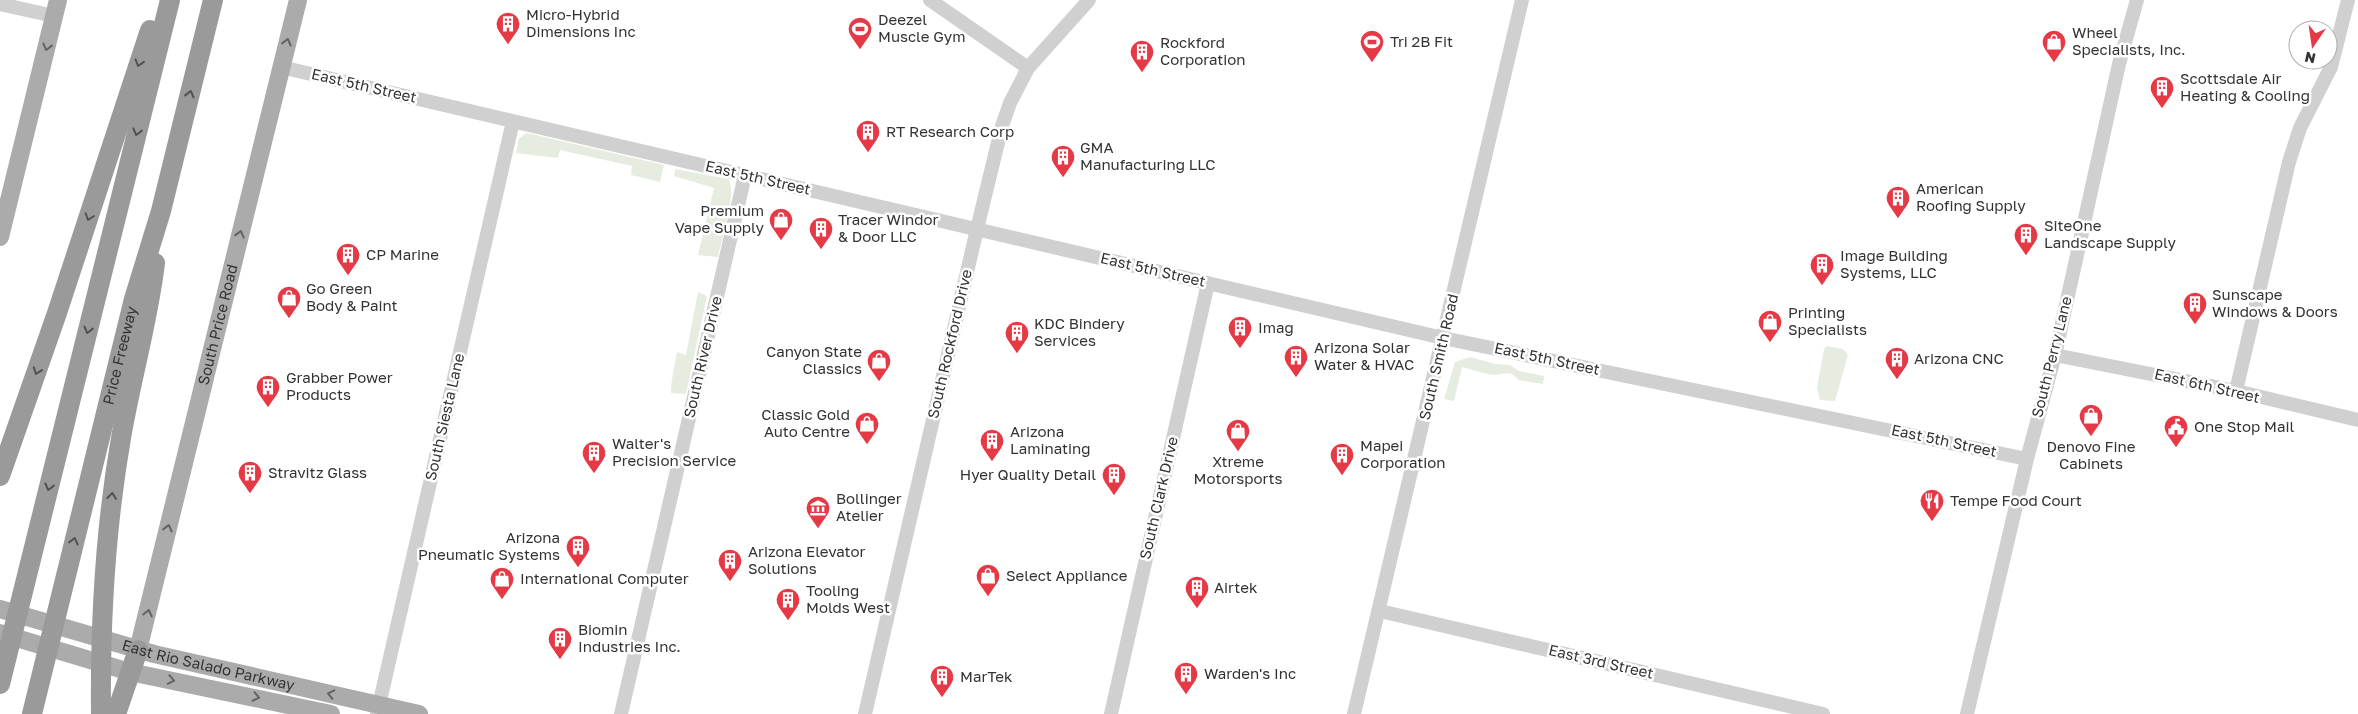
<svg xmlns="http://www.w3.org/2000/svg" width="2358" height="714" viewBox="0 0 2358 714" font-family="'Golos Text',sans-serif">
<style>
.green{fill:#e6ecdf}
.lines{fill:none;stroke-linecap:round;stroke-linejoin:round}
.minor{stroke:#d0d0d0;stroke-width:14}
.major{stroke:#ababab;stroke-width:18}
.highway{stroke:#9a9a9a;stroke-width:20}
.oneway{stroke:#636363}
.oneway2{stroke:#525252}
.labels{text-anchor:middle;stroke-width:5;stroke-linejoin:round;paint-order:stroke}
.poi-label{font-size:15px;fill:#333;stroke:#fff;text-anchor:start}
.street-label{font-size:15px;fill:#333;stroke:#fff}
</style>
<rect width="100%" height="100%" fill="#fff"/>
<path class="green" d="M527 133 664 165 660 182 631 175 632 166 560 150 558 158 516 153 519 138Z
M675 169 728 179C738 191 721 241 718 257L698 255 714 188 674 176Z
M698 292 707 296 686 394 671 393C671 380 675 364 677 352L686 355Z
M1827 346 1843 349 1848 355 1835 401 1820 400 1817 388 1824 349Z
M1470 357 1495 364 1510 365 1519 371 1544 376 1543 384 1518 380C1510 369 1504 375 1494 375 1483 374 1472 369 1462 367L1454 401 1444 399 1455 362Z"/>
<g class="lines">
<path class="minor" d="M930 0 1028 68
M0 4 54 16
M281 67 1443 338 2027 459
M2055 355 2236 391 2358 420
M2236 391 2289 162 2300 128 2331 67 2348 0
M1380 611 1823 714
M377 714 513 121
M621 714 745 175
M865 714 977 229 1002 126 1010 103 1028 68 1089 0
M1111 714 1208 283
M1354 714 1522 0
M1967 714 2027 459 2055 355 2119 64 2137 0"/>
<g class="major">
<path d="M0 237 58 0"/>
<path id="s1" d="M0 609 154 654 419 714"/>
<path d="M0 633 130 672 331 714"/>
<path id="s2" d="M138 650 298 0"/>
</g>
<g class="highway">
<path d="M0 476 57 313 150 30"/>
<path d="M0 684 170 0"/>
<path id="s3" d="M32 714 134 299 161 211 213 0"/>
<path d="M101 714C100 621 105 530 121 438 131 379 148 322 155 263"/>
<path d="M116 714 138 650"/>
</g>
</g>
<defs><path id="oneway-chevron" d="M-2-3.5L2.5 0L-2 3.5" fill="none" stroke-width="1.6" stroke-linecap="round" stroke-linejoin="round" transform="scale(1.25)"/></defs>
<g class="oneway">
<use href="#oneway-chevron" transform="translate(287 42) rotate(-76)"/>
<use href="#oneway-chevron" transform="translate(47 47) rotate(104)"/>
<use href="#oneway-chevron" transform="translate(240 234) rotate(-76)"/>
<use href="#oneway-chevron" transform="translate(168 528) rotate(-76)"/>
<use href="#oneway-chevron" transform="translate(148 613) rotate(-77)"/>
<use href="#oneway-chevron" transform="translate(171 680) rotate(11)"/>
<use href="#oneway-chevron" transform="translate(331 694) rotate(-167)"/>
<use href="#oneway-chevron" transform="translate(256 697) rotate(12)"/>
</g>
<g class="oneway2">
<use href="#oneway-chevron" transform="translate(139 63) rotate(107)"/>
<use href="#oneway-chevron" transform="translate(190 94) rotate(-76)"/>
<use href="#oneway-chevron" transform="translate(137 132) rotate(104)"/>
<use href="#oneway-chevron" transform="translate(89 217) rotate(108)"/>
<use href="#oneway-chevron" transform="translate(88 330) rotate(104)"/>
<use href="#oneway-chevron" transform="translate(37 371) rotate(110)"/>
<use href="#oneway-chevron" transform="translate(49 487) rotate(104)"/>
<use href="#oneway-chevron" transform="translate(112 496) rotate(-83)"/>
<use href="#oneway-chevron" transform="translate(74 541) rotate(-76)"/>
</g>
<defs>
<symbol id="building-pin" viewBox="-11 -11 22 30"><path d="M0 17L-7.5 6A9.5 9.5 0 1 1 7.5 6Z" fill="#e63946" stroke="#fff"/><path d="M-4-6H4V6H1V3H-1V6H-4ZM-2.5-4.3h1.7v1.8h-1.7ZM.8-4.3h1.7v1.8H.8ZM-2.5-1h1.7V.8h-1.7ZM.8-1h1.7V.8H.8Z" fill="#fff"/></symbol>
<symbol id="stadium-pin" viewBox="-11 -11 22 30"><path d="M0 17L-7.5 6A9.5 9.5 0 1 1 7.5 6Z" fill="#e63946" stroke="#fff"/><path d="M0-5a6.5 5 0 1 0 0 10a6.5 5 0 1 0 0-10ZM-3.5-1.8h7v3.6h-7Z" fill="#fff"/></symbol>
<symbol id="shop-pin" viewBox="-11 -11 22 30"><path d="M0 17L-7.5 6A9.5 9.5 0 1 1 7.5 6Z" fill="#e63946" stroke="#fff"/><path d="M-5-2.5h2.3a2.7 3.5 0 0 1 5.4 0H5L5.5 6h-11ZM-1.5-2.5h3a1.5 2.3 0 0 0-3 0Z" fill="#fff"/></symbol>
<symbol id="civic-pin" viewBox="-11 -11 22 30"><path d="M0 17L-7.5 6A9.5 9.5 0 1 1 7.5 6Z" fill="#e63946" stroke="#fff"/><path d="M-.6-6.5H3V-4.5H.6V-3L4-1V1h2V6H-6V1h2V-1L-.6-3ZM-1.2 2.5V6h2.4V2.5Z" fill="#fff"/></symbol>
<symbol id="restaurant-pin" viewBox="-11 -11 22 30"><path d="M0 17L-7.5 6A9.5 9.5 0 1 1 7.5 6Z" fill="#e63946" stroke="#fff"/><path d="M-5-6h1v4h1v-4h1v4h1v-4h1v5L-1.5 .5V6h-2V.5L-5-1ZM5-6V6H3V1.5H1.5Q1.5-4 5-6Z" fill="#fff"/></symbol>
<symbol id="museum-pin" viewBox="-11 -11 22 30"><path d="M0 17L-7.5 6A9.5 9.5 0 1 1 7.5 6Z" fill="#e63946" stroke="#fff"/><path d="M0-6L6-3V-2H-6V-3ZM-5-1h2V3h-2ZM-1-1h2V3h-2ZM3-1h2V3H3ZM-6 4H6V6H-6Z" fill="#fff"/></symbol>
</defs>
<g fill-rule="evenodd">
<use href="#building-pin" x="494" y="10" width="28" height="38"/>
<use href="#stadium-pin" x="846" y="15" width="28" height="38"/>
<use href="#stadium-pin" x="1358" y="28" width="28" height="38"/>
<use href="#shop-pin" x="2040" y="28" width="28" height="38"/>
<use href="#building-pin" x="1128" y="38" width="28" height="38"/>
<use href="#building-pin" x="2148" y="74" width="28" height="38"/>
<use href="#building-pin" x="854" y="118" width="28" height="38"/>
<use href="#building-pin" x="1049" y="143" width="28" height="38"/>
<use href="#building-pin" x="1884" y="184" width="28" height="38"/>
<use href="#shop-pin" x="767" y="206" width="28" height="38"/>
<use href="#building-pin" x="807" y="215" width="28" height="38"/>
<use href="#building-pin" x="2012" y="221" width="28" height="38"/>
<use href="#building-pin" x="334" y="241" width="28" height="38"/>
<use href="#building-pin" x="1808" y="251" width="28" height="38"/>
<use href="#shop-pin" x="275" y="284" width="28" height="38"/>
<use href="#building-pin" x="2181" y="290" width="28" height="38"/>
<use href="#shop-pin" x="1756" y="308" width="28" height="38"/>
<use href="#building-pin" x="1226" y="314" width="28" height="38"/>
<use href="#building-pin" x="1003" y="319" width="28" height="38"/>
<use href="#building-pin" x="1282" y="343" width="28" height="38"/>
<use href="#building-pin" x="1883" y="345" width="28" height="38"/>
<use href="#shop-pin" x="865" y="347" width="28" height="38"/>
<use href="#building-pin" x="254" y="373" width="28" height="38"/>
<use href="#shop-pin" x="2077" y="402" width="28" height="38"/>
<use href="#shop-pin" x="853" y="410" width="28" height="38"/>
<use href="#civic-pin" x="2162" y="413" width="28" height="38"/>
<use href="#shop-pin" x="1224" y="417" width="28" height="38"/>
<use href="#building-pin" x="978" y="427" width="28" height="38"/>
<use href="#building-pin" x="580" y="439" width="28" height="38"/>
<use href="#building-pin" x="1328" y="441" width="28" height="38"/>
<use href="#building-pin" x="236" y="459" width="28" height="38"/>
<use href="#building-pin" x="1100" y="461" width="28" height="38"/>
<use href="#restaurant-pin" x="1918" y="487" width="28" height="38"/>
<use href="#museum-pin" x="804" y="494" width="28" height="38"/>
<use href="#building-pin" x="564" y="533" width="28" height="38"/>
<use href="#building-pin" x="716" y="547" width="28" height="38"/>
<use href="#shop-pin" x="974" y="562" width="28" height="38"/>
<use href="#shop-pin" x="488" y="565" width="28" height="38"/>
<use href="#building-pin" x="1183" y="574" width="28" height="38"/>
<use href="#building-pin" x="774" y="586" width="28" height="38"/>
<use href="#building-pin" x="546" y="625" width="28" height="38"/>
<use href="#building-pin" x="1172" y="660" width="28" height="38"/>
<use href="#building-pin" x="928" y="663" width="28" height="38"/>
</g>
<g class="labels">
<g class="poi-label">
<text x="526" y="20">Micro-Hybrid<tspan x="526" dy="17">Dimensions Inc</tspan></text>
<text x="878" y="25">Deezel<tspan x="878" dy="17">Muscle Gym</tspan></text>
<text x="2072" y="38">Wheel<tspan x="2072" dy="17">Specialists, Inc.</tspan></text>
<text x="1390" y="47">Tri 2B Fit</text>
<text x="1160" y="48">Rockford<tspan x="1160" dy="17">Corporation</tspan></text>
<text x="2180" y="84">Scottsdale Air<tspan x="2180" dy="17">Heating &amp; Cooling</tspan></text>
<text x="886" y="137">RT Research Corp</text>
<text x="1080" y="153">GMA<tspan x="1080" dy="17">Manufacturing LLC</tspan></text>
<text x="1916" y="194">American<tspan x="1916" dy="17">Roofing Supply</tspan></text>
<text x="764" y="216" text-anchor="end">Premium<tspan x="764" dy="17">Vape Supply</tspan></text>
<text x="838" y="225">Tracer Windor<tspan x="838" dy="17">&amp; Door LLC</tspan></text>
<text x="2044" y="231">SiteOne<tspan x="2044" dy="17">Landscape Supply</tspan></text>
<text x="366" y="260">CP Marine</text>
<text x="1840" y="261">Image Building<tspan x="1840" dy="17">Systems, LLC</tspan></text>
<text x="306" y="294">Go Green<tspan x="306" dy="17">Body &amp; Paint</tspan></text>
<text x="2212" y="300">Sunscape<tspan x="2212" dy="17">Windows &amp; Doors</tspan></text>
<text x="1788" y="318">Printing<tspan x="1788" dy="17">Specialists</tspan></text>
<text x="1034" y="329">KDC Bindery<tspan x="1034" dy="17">Services</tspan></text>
<text x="1258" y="333">Imag</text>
<text x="1314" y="353">Arizona Solar<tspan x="1314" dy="17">Water &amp; HVAC</tspan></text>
<text x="862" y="357" text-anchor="end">Canyon State<tspan x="862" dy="17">Classics</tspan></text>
<text x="1914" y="364">Arizona CNC</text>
<text x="286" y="383">Grabber Power<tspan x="286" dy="17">Products</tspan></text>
<text x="850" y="420" text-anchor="end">Classic Gold<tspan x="850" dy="17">Auto Centre</tspan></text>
<text x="2194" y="432">One Stop Mail</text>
<text x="1010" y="437">Arizona<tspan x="1010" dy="17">Laminating</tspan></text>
<text x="612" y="449">Walter's<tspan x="612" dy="17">Precision Service</tspan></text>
<text x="1360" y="451">Mapei<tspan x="1360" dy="17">Corporation</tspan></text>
<text x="2091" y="452" text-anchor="middle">Denovo Fine<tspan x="2091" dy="17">Cabinets</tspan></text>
<text x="1238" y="467" text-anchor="middle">Xtreme<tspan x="1238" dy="17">Motorsports</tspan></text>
<text x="268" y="478">Stravitz Glass</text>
<text x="1096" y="480" text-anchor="end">Hyer Quality Detail</text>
<text x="836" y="504">Bollinger<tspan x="836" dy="17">Atelier</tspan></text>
<text x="1950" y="506">Tempe Food Court</text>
<text x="560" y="543" text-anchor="end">Arizona<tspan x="560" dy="17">Pneumatic Systems</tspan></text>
<text x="748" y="557">Arizona Elevator<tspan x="748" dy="17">Solutions</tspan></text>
<text x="1006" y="581">Select Appliance</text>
<text x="520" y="584">International Computer</text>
<text x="1214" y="593">Airtek</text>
<text x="806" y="596">Tooling<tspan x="806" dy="17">Molds West</tspan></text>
<text x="578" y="635">Biomin<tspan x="578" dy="17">Industries Inc.</tspan></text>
<text x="1204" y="679">Warden's Inc</text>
<text x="960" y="682">MarTek</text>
</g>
<g class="street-label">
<text transform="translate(364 86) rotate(13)" y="5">East 5th Street</text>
<text transform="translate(758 178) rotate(13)" y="5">East 5th Street</text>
<text transform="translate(1153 270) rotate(13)" y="5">East 5th Street</text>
<text dy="5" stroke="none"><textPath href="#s2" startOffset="335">South Price Road</textPath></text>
<text transform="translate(950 344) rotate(-77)" y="5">South Rockford Drive</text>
<text dy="5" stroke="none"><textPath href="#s3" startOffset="369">Price Freeway</textPath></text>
<text transform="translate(703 357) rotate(-77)" y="5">South River Drive</text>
<text transform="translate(1439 357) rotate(-77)" y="5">South Smith Road</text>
<text transform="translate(2052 357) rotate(-76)" y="5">South Perry Lane</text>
<text transform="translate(1547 359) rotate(12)" y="5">East 5th Street</text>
<text transform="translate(2207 386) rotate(13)" y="5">East 6th Street</text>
<text transform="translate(445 417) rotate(-77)" y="5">South Siesta Lane</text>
<text transform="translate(1944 441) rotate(12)" y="5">East 5th Street</text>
<text transform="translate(1159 498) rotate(-77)" y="5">South Clark Drive</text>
<text transform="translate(1601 662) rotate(13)" y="5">East 3rd Street</text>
<text dy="5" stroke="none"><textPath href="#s1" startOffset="216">East Rio Salado Parkway</textPath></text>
</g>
</g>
<g transform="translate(2313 45) rotate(193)"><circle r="24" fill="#ffffff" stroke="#adadad"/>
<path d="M0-4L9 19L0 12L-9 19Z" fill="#e63946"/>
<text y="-8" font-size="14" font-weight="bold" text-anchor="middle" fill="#333333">N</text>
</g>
</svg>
